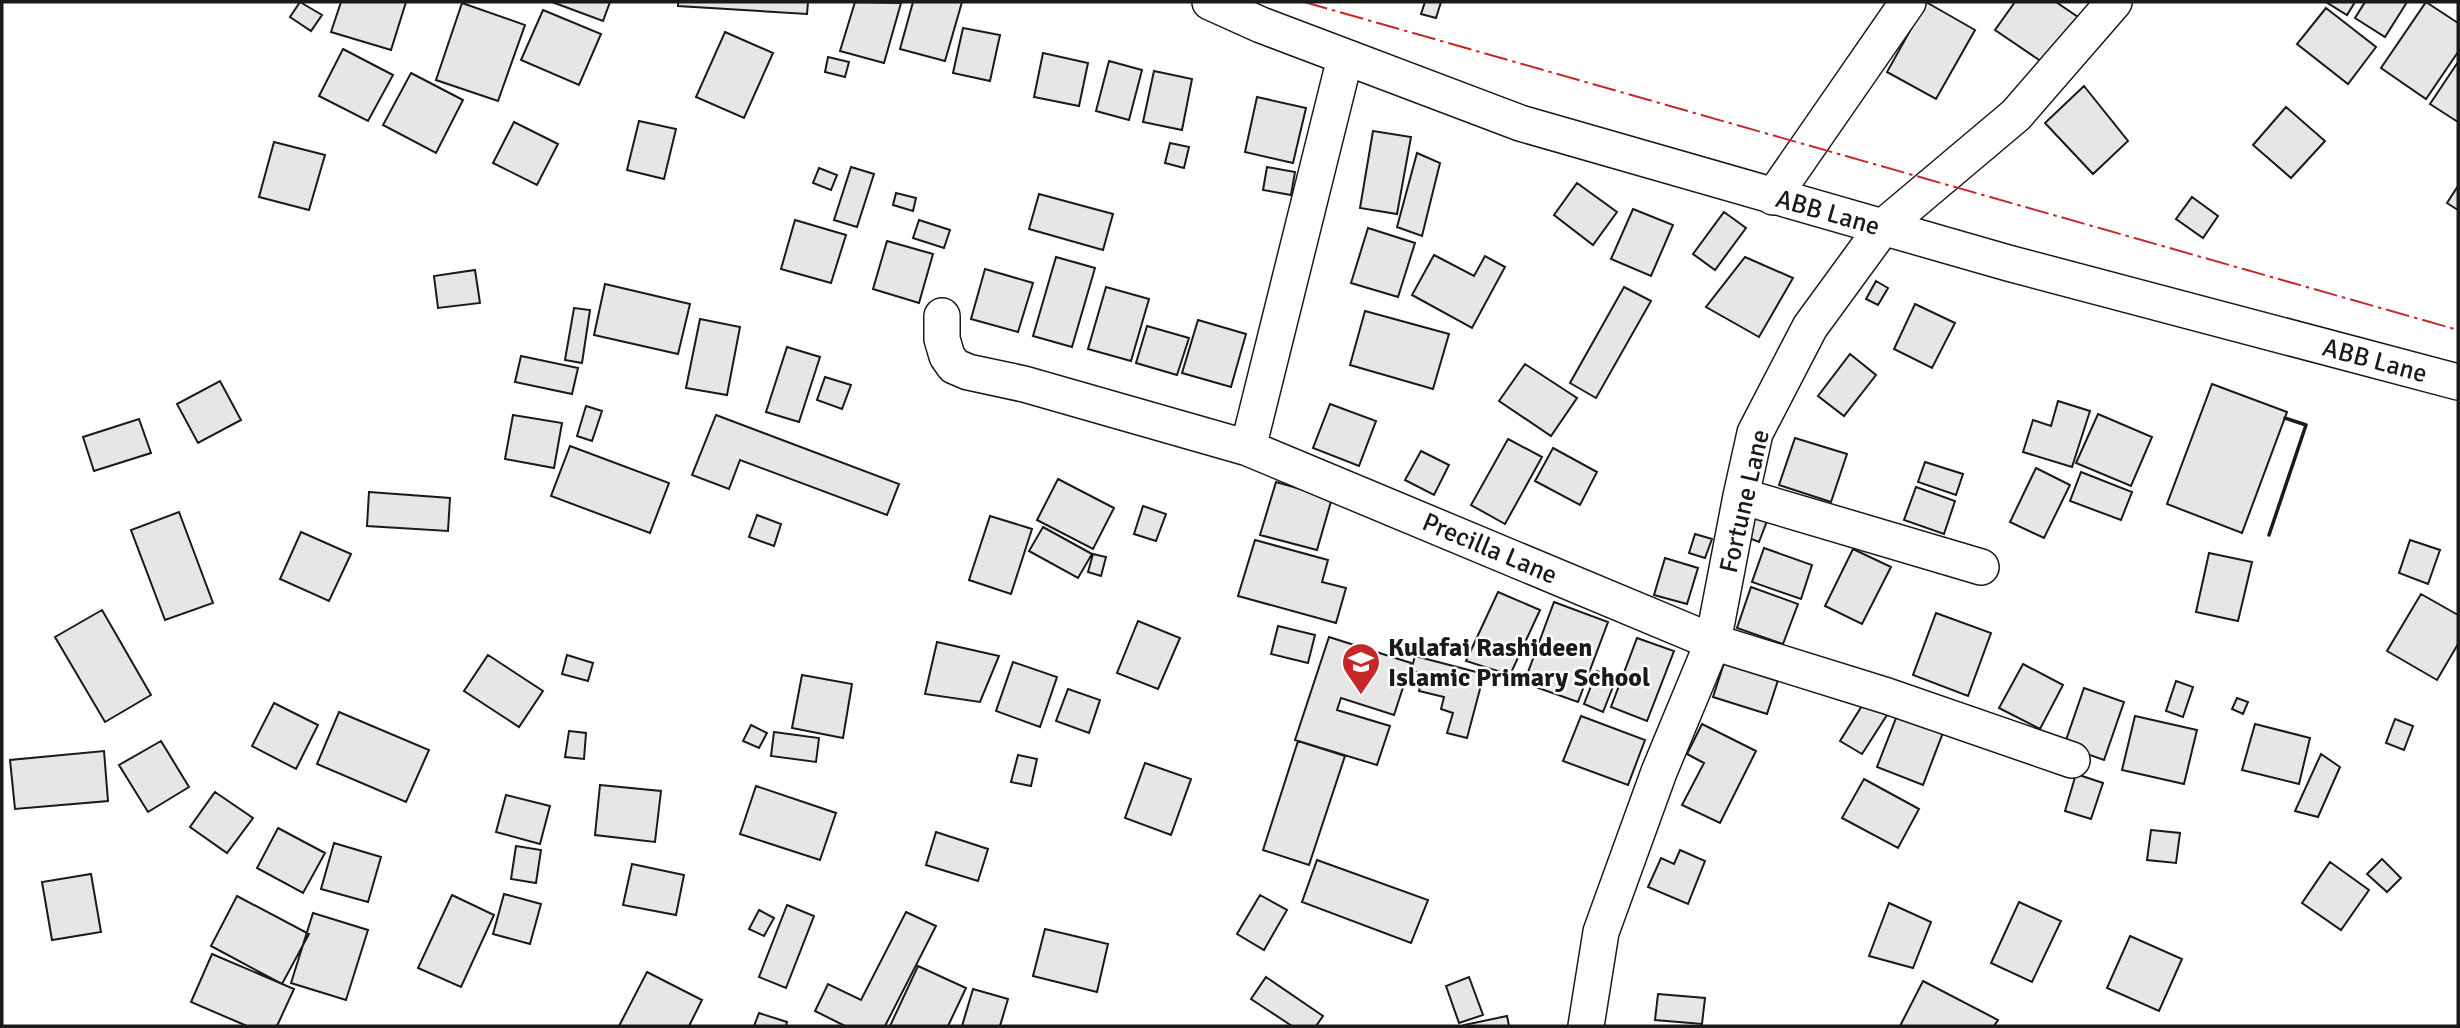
<svg xmlns="http://www.w3.org/2000/svg" width="2460" height="1028" viewBox="0 0 2460 1028" font-family="Signika,sans-serif">
<style>
.building{fill:#e6e6e6;stroke:#1a1a1a;stroke-width:2}
.lines{fill:none;stroke-linecap:round;stroke-linejoin:round}
.street-casing{stroke:#1a1a1a;stroke-width:38}
.street{stroke:#fff;stroke-width:35}
.wall{stroke:#1a1a1a;stroke-width:3.5}
.power{stroke:#c62828;stroke-width:2;stroke-dasharray:24 5 3.5 5;stroke-linecap:butt}
.labels{text-anchor:middle;stroke-width:5;stroke-linejoin:round;paint-order:stroke}
.street-label{font-size:26px;fill:#1a1a1a;stroke:#fff}
.poi-label{font-size:26px;font-weight:bold;fill:#1a1a1a;stroke:#fff;text-anchor:start}
</style>
<rect width="100%" height="100%" fill="#fff"/>
<path class="building" d="M300 2 322 15 311 31 290 17Z
M341 2H406L391 50 331 32Z
M552 2H610L603 21Z
M678 2H808L807 14 678 6Z
M855 2 901 3 884 63 840 51Z
M913 2H962L945 61 900 49Z
M1425 2H1441L1436 18 1421 14Z
M1926 2 1975 30 1936 99 1887 72Z
M2015 2H2056L2078 17 2045 64 1995 30Z
M2326 2H2355L2347 15Z
M2365 2H2407L2385 37 2355 18Z
M2426 2 2458 23V52L2426 99 2381 68Z
M462 3 525 25 498 101 436 80Z
M2326 8 2376 47 2348 84 2297 44Z
M543 10 601 34 579 85 521 60Z
M963 28 1000 35 990 81 953 73Z
M725 32 773 53 744 118 696 97Z
M343 49 393 75 368 121 319 96Z
M1043 53 1088 63 1079 106 1034 97Z
M828 57 849 62 845 77 825 72Z
M1109 61 1142 70 1129 120 1096 111Z
M2458 62V122L2430 104Z
M1154 71 1192 79 1182 130 1143 122Z
M411 73 463 100 436 153 383 125Z
M2084 86 2128 141 2093 174 2045 123Z
M1257 97 1306 108 1293 163 1245 152Z
M2286 107 2325 141 2291 178 2253 145Z
M639 121 676 129 664 179 627 170Z
M514 122 558 144 537 185 493 163Z
M1373 131 1411 137 1397 214 1360 208Z
M274 142 325 155 309 210 259 197Z
M1170 143 1189 147 1184 168 1165 163Z
M1417 153 1440 163 1422 236 1397 227Z
M851 167 874 174 857 227 834 220Z
M1267 167 1295 172 1291 195 1263 190Z
M819 168 837 175 831 190 813 183Z
M1577 183 1617 212 1593 245 1554 215Z
M2458 186V210L2447 203Z
M896 193 916 198 913 211 893 205Z
M1039 194 1113 214 1103 250 1029 229Z
M2192 197 2218 216 2203 238 2176 219Z
M1633 209 1673 225 1651 276 1611 259Z
M1724 212 1746 228 1715 270 1693 254Z
M795 220 846 235 831 283 781 269Z
M919 220 950 230 944 248 913 238Z
M1368 228 1415 243 1398 297 1351 283Z
M887 241 933 254 919 303 873 289Z
M1434 255 1474 276 1485 256 1505 267 1472 328 1412 295Z
M1056 257 1095 268 1072 347 1033 336Z
M1745 257 1793 278 1759 337 1706 307Z
M985 269 1033 283 1018 332 971 319Z
M475 270 480 303 438 308 434 276Z
M1876 281 1888 288 1878 305 1866 299Z
M605 284 690 304 678 354 594 335Z
M1106 287 1149 299 1131 361 1088 349Z
M1624 287 1651 301 1596 398 1570 383Z
M1915 304 1955 323 1932 368 1894 349Z
M574 308 590 310 582 363 565 360Z
M1365 311 1449 334 1433 389 1350 365Z
M700 319 740 327 727 395 686 388Z
M1198 320 1246 334 1231 387 1182 373Z
M1147 326 1189 338 1177 375 1136 363Z
M787 347 820 357 799 422 766 412Z
M1850 354 1876 375 1844 416 1818 396Z
M521 356 578 368 572 394 515 382Z
M1525 364 1577 398 1551 436 1499 401Z
M825 377 851 385 842 409 817 400Z
M220 381 241 420 198 443 177 404Z
M2212 384 2287 412 2242 533 2167 504Z
M2058 401 2090 411 2072 467 2023 452 2033 420 2051 426Z
M1330 404 1376 421 1359 466 1313 448Z
M586 406 602 411 592 441 577 436Z
M2098 414 2152 437 2131 486 2076 463Z
M513 415 562 423 554 468 505 459Z
M716 415 899 484 887 515 740 460 729 489 692 475Z
M139 419 151 453 94 471 83 437Z
M1795 438 1847 454 1831 502 1779 485Z
M1508 439 1542 457 1505 524 1471 505Z
M570 446 669 483 650 533 551 496Z
M1553 448 1597 472 1580 505 1535 481Z
M1421 451 1449 465 1434 495 1405 480Z
M1925 462 1963 474 1956 495 1918 482Z
M2036 468 2070 485 2044 538 2010 522Z
M2081 472 2132 492 2121 520 2070 501Z
M1058 479 1114 508 1093 549 1037 520Z
M1276 482 1332 498 1317 550 1260 535Z
M1916 487 1955 501 1944 534 1904 520Z
M369 492 450 498 448 531 367 526Z
M1143 506 1166 514 1156 541 1134 534Z
M1755 507 1770 513 1759 542 1744 536Z
M179 512 213 603 165 620 131 530Z
M757 515 781 524 774 546 749 537Z
M990 516 1032 529 1011 594 969 580Z
M1043 527 1092 554 1078 578 1029 551Z
M301 532 351 554 329 601 280 579Z
M1695 534 1712 539 1705 558 1689 553Z
M1255 540 1328 560 1322 582 1346 588 1336 623 1238 596Z
M2410 540 2440 550 2428 584 2399 573Z
M1764 548 1812 565 1801 599 1752 582Z
M1853 549 1891 567 1862 624 1825 606Z
M2209 553 2252 562 2238 621 2196 612Z
M1093 554 1106 557 1101 576 1088 572Z
M1665 558 1698 568 1687 604 1654 595Z
M1751 587 1798 604 1783 644 1737 628Z
M1498 592 1540 610 1510 675 1466 661Z
M2421 594 2458 615V644L2437 680 2387 651Z
M1554 602 1608 622 1578 702 1524 683Z
M102 610 151 695 105 722 55 637Z
M1936 613 1991 633 1968 696 1913 675Z
M1138 621 1180 638 1158 689 1117 673Z
M1278 626 1315 635 1308 663 1271 654Z
M1329 637 1411 663 1394 715 1341 698 1337 710 1390 726 1377 765 1295 740Z
M1637 638 1674 651 1647 721 1611 707Z
M937 642 999 656 980 702 925 694Z
M488 655 543 691 519 727 464 691Z
M567 655 593 663 588 681 562 674Z
M1415 656 1484 674 1467 738 1447 733 1453 713 1441 709 1444 697 1419 691 1423 673 1411 671Z
M1726 657 1780 674 1767 714 1713 697Z
M1013 662 1057 677 1040 727 996 711Z
M2023 664 2063 685 2040 729 1999 708Z
M1597 671 1616 679 1603 712 1584 704Z
M802 675 852 684 843 738 792 728Z
M2176 681 2193 687 2183 717 2166 711Z
M2084 688 2124 702 2104 760 2064 746Z
M1068 689 1100 700 1089 733 1056 721Z
M2237 698 2248 702 2243 714 2232 709Z
M1865 701 1887 715 1862 754 1840 741Z
M274 703 318 725 296 769 252 746Z
M339 712 429 750 406 802 317 764Z
M1898 713 1944 730 1923 785 1877 767Z
M1581 716 1645 740 1628 785 1563 761Z
M2135 716 2197 730 2184 784 2122 770Z
M2395 719 2413 726 2404 750 2386 743Z
M1702 724 1756 751 1720 823 1682 805 1704 763 1687 754Z
M2255 724 2310 738 2299 784 2242 770Z
M751 725 767 733 759 748 743 741Z
M569 731 586 733 584 759 565 757Z
M774 732 819 738 816 762 771 756Z
M161 741 189 787 148 812 119 765Z
M1298 741 1345 756 1309 865 1263 850Z
M104 751 108 801 15 809 10 760Z
M2321 754 2340 767 2318 817 2295 811Z
M1018 755 1037 759 1031 786 1011 782Z
M1145 763 1191 779 1171 835 1125 818Z
M2076 774 2103 783 2091 819 2065 811Z
M1864 779 1919 809 1898 848 1842 818Z
M600 785 661 791 655 842 595 835Z
M756 786 836 813 820 860 740 834Z
M215 792 253 818 227 853 190 827Z
M506 795 550 806 540 844 496 832Z
M278 828 325 853 303 893 257 868Z
M2151 830 2180 833 2176 863 2147 860Z
M936 832 988 849 978 881 926 865Z
M334 843 381 857 368 902 321 889Z
M516 846 541 850 536 883 511 879Z
M1680 850 1705 861 1688 904 1648 887 1661 858 1674 864Z
M2382 859 2401 878 2387 892 2367 874Z
M1317 860 1428 900 1411 943 1302 902Z
M2330 862 2369 890 2341 930 2302 903Z
M632 864 684 875 676 915 623 905Z
M91 874 101 932 52 940 42 882Z
M504 894 541 904 530 944 493 934Z
M452 895 494 915 461 987 418 968Z
M1260 895 1287 910 1264 950 1237 934Z
M237 896 309 934 282 984 211 946Z
M2019 902 2061 921 2032 982 1991 963Z
M1889 903 1931 922 1913 968 1869 956Z
M787 905 814 916 786 988 759 977Z
M759 910 774 918 764 936 749 929Z
M906 912 936 926 885 1026H845L815 1011 828 984 861 1000Z
M313 913 368 930 346 1000 291 983Z
M1045 929 1108 944 1097 992 1033 976Z
M2130 936 2182 959 2159 1011 2107 988Z
M212 954 294 989 277 1026H247L191 1002Z
M918 966 966 988 948 1026H890Z
M647 972 702 1000 689 1026H619Z
M1266 977 1323 1016 1316 1026H1292L1251 999Z
M1469 977 1483 1015 1459 1023 1446 986Z
M1923 981 1998 1020 1994 1026H1900Z
M973 989 1008 999 1000 1026H962Z
M1658 994 1705 998 1702 1024 1655 1020Z
M759 1013 787 1022 786 1026H754Z
M1507 1016 1509 1026H1464V1025Z"/>
<g class="lines">
<defs>
<path id="street" d="M1210 2 1261 25 1520 123 2008 263 2458 382
M1773 197 1908 2
M942 316V339L947 356 954 366 968 372 1024 384 1248 448 1713 642 1887 696 2072 760
M1248 448 1345 58
M1741 496 1981 567
M1586 1026 1601 932 1659 772 1713 642 1741 496 1755 433 1810 327 1883 227 2016 115 2114 2"/>
</defs>
<use href="#street" class="street-casing"/>
<use href="#street" class="street"/>
<path class="wall" d="M2269 535 2306 425 2285 418"/>
<path class="power" d="M1304 2 2458 330"/>
</g>
<defs>
<symbol id="school-pin" viewBox="-11 -11 22 30"><path d="M0 17L-7.5 6A9.5 9.5 0 1 1 7.5 6Z" fill="#c62828" stroke="#fff"/><path d="M0-5L7-2L0 1L-7-2ZM-4 1L0 2.5L4 1V4Q0 6-4 4Z" fill="#fff"/></symbol>
</defs>
<g fill-rule="evenodd">
<use href="#school-pin" x="1339" y="640" width="44" height="60"/>
</g>
<g class="labels">
<g class="street-label">
<text transform="translate(1828 212) rotate(16)" y="9">ABB Lane</text>
<text transform="translate(2375 360) rotate(15)" y="9">ABB Lane</text>
<text transform="translate(1744 501) rotate(-77)" y="9">Fortune Lane</text>
<text transform="translate(1490 548) rotate(23)" y="9">Precilla Lane</text>
</g>
<g class="poi-label">
<text x="1388" y="656">Kulafai Rashideen<tspan x="1388" dy="30">Islamic Primary School</tspan></text>
</g>
</g>
<rect width="2460" height="1028" fill="none" stroke="#1a1a1a" stroke-width="7"/>
</svg>
